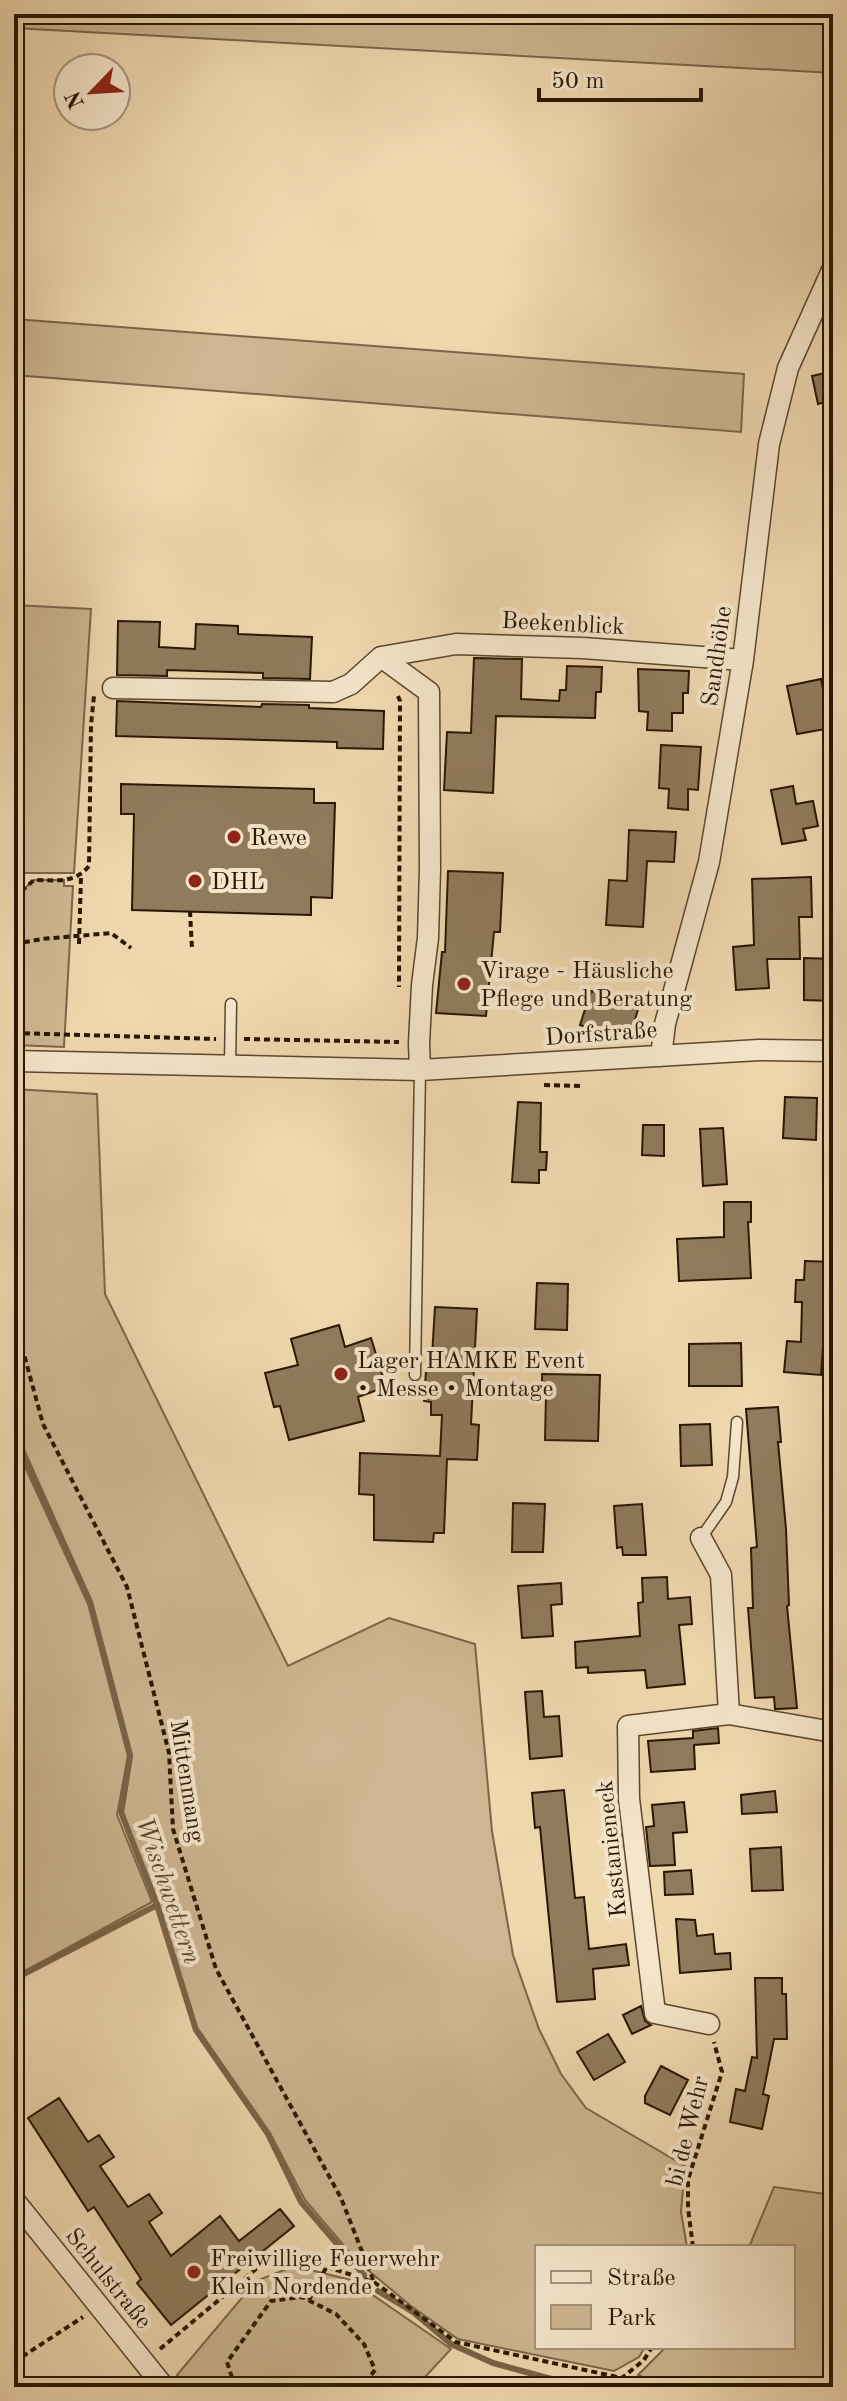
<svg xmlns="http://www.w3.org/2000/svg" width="847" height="2401" viewBox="0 0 847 2401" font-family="'Old Standard TT',serif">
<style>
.green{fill:#cdb691;stroke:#7b664a;stroke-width:2}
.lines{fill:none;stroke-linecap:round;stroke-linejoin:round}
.stream{stroke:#786347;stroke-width:6}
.building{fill:#907b5c;stroke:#291704;stroke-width:2}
.service-casing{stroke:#5a472e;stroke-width:13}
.minor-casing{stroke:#5a472e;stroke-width:23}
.path{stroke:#291704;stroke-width:4;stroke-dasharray:6 4;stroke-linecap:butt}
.service{stroke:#f5e5ca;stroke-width:10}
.minor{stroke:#f5e5ca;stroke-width:20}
.poi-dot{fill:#8f2418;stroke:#f5e5ca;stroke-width:3}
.labels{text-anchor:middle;stroke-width:8;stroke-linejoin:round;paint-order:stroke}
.street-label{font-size:24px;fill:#291704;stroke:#f5e5ca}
.poi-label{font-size:24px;fill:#291704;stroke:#f5e5ca;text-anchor:start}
.water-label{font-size:26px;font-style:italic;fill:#5d4a31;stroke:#f5e5ca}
</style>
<rect width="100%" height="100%" fill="#efd7ae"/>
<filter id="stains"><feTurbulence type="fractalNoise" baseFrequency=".0025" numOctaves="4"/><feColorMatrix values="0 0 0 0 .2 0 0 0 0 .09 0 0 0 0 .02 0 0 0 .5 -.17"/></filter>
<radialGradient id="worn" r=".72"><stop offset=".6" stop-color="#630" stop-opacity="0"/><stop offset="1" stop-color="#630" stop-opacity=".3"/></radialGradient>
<path class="green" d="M14 14H833V73L14 28Z
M14 319 744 374 741 432 14 375Z
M14 605 91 609 74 873H14Z
M34 880H64V886H73L64 1047 14 1045V898Z
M14 1089 97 1094 105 1294 288 1666 389 1618 475 1644 492 1831 513 1955 539 2029 561 2074 586 2108 685 2166 681 2212 687 2247H537V2347H645L639 2357 614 2371 458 2339 411 2306 357 2261 305 2200 270 2133 196 2026 159 1904 123 1813 132 1756 92 1602 14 1427Z
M14 1443 88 1604 128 1756 117 1815 152 1902 14 1977Z
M774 2187 833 2195V2387H667L638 2375 666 2347H793V2247H749Z
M294 2266 351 2280 451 2349 416 2387H187L177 2375 256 2281Z"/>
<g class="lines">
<path class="stream" d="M14 1436 90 1602 130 1755 121 1812 157 1905 196 2030 268 2134 301 2202 364 2275
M14 1979 157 1905
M378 2291 413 2312 451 2344 493 2363 555 2380 608 2385 651 2383 661 2387"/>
</g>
<path class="building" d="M833 371V400L818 404 812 376Z
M118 621 160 622 159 647 195 649 196 624 238 626V634L312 637 310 679 263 678V673L167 670V676L117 675Z
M474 658 522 659 521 699 559 701 560 690H566L567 666 602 667 601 692H596L595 718 496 716 493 793 444 790 447 732 471 733Z
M638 669 689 671 688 693H683V713H672V731L647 730 648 712 639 711Z
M821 679 831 728 797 734 787 686Z
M117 701 261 707 262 704 309 705V708L384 711 383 749 337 748V742L116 736Z
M661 745 701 747 698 790 688 789V810L668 808 669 789 659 788Z
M121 784 314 789V803H335L332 898 311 897V915L132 910 134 814H121Z
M793 786 796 804 813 801 818 826 803 829 806 840 782 844 771 790Z
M629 830 676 832 674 862 647 861 643 927 606 925 609 880 627 881Z
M448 871 503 873 500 932H494L486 1016 436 1013 442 952H445Z
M811 877 812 917H799L800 959H767L769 988 736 990 733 947 754 945 752 879Z
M804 958 833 959V1001L804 1000Z
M591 991 639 1006 629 1040 580 1025Z
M785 1097 817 1098 816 1140 783 1138Z
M518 1102 541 1103 540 1152H547L546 1170H539V1183L512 1182Z
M643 1125H664V1156L642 1155Z
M723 1128 727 1184 703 1186 700 1129Z
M724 1202H751V1222H748L751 1278 679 1281 677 1239 724 1237Z
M805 1261 833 1262V1318H825L821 1375 784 1372 787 1341 801 1342 802 1302H795L796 1280H804Z
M537 1283 568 1284 567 1330 535 1329Z
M435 1307 477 1309 471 1424 479 1425 477 1460 447 1459 444 1533H434L433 1542 374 1540V1495L359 1494 360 1453 440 1456 442 1415H431V1402L424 1401 427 1356H432Z
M339 1325 345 1347 371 1338 386 1387 358 1397 364 1421 289 1440 280 1406 274 1407 265 1373 298 1365 291 1339Z
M741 1343 742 1386H689V1344Z
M542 1374 600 1375 598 1441 545 1440 546 1395H542Z
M778 1407 781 1442H778L786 1529 789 1605 787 1606 797 1708 779 1709H775L774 1697 755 1698 748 1608H753L751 1548 757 1547 746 1409Z
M710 1424 712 1465 681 1466 680 1425Z
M513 1503 545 1504 543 1552H512Z
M642 1504 646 1555H623L622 1547 617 1548 614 1506Z
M667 1577 668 1599 690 1597 692 1624 679 1625 685 1684 647 1688 645 1670 588 1673V1667L576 1668 575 1642 640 1636 638 1603 643 1602 642 1578Z
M561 1583 562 1604 551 1605 553 1636 522 1638 518 1586Z
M542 1691 544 1717 559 1716 562 1756 530 1759 525 1692Z
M718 1728 719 1743 694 1745 695 1769 651 1772 648 1741 693 1738V1731Z
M564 1790 575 1898 584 1897 589 1949 626 1944 629 1965 593 1969 595 1999 557 2002 540 1827 535 1828 532 1793Z
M775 1791 777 1812 742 1814 741 1795Z
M684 1802 687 1832 673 1833 675 1865 650 1866 646 1827 654 1826 652 1805Z
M620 1829 622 1849 609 1850 607 1830Z
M781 1847 783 1890 752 1891 750 1849Z
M691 1870 693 1894 665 1895 664 1872Z
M676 1919 695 1920 697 1936 713 1934 715 1954 730 1953 731 1969 680 1973Z
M755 1978H782V1994H786L787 2039H774L763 2094 769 2096 762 2129 730 2122 736 2089 745 2091 752 2057 757 2058Z
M641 2006 645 2021 651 2025 632 2034 623 2015Z
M608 2034 625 2062 594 2080 577 2052Z
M661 2066 688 2080 670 2115 645 2103V2096Z
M59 2098 88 2142 99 2135 114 2157 100 2166 128 2207 149 2194 162 2213 149 2222 171 2256 220 2216 239 2241 280 2209 294 2226 171 2325 137 2283 141 2279 94 2207 88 2211 28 2118Z"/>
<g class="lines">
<defs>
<path id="service" d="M230 1066 231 1004
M415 1375 420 1070
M701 1538 726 1502 733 1477 737 1422"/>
<path id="minor" d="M381 657 456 644 583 648 743 660
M113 688 333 692 351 684 381 657 429 692 430 869 428 938 422 985 419 1043 420 1070
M661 1056 665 1024 709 862 743 660 769 444 788 368 833 268
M14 1061 420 1070 759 1050 833 1051
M701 1538 721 1575 729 1714
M709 2024 655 2013 629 1799 628 1726 729 1714 833 1732
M14 2200 164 2387"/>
</defs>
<use href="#service" class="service-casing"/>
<use href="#minor" class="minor-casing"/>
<path class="path" d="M398 696 400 701 399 987
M14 898 34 880C57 880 74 884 89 866L91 725 94 696
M190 911 192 949
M14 944 42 939 111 933 131 948
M79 944 81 876
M14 1033 216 1039
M244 1039 399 1042
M544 1085 583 1086
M14 1318 43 1424 127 1587 169 1753 173 1829 216 1969 341 2198 374 2282
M693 2247 688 2208V2180L722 2072 714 2042
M309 2300 327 2266
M160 2349 256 2269 289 2255 374 2282 456 2342 622 2378 644 2360 652 2347
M14 2362 83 2317
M235 2387 227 2362 271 2301 302 2297 336 2314 364 2344 375 2370 362 2387"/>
<use href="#service" class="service"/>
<use href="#minor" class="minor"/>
</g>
<g class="poi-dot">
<circle cx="234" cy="837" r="8"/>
<circle cx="195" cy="881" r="8"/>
<circle cx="464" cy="984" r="8"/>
<circle cx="341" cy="1374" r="8"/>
<circle cx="194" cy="2272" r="8"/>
</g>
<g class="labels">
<g class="street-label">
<text transform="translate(563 623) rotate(3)" y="8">Beekenblick</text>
<text transform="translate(716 656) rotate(-82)" y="8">Sandhöhe</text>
<text transform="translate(601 1033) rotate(-4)" y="8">Dorfstraße</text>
<text transform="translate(188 1781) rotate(81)" y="8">Mittenmang</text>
<text transform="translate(611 1849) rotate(-96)" y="8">Kastanieneck</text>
<text transform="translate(687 2131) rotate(-76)" y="8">bi de Wehr</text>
<text transform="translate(109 2278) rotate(51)" y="8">Schulstraße</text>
</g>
<g class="poi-label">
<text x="250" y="845">Rewe</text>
<text x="211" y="889">DHL</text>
<text x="480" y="978">Virage - Häusliche<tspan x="480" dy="28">Pflege und Beratung</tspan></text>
<text x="357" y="1368">Lager HAMKE Event<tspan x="357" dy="28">• Messe • Montage</tspan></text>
<text x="210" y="2266">Freiwillige Feuerwehr<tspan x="210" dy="28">Klein Nordende</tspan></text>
</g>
<g class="water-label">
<text transform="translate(169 1890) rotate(71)" y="9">Wischwettern</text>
</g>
</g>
<rect width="847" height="2401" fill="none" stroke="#efd7ae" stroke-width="48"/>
<rect x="16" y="16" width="815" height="2369" fill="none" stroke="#291704" stroke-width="4"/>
<rect x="24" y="24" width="799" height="2353" fill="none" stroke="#291704" stroke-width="2"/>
<rect x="535" y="2245" width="260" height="104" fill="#f5e5ca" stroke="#a3937b" stroke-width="2"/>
<rect x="551" y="2271" width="40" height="12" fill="#f5e5ca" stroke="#a3937b" stroke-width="2"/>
<text x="607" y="2285" font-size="24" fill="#291704">Straße</text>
<rect x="551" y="2305" width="40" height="24" fill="#cdb691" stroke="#a3937b" stroke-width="2"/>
<text x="607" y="2325" font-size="24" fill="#291704">Park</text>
<g transform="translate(92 92) rotate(245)"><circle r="38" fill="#f5e5ca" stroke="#a3937b" stroke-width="2"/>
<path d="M0-6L14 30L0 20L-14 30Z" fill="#8f2418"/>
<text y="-12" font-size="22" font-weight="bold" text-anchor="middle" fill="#291704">N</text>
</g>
<path d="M539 88v12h162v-12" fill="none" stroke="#291704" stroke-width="4"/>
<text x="551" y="88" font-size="24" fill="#291704" stroke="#f5e5ca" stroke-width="6" paint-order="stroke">50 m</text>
<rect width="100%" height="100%" filter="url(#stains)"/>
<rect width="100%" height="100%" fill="url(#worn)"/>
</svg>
